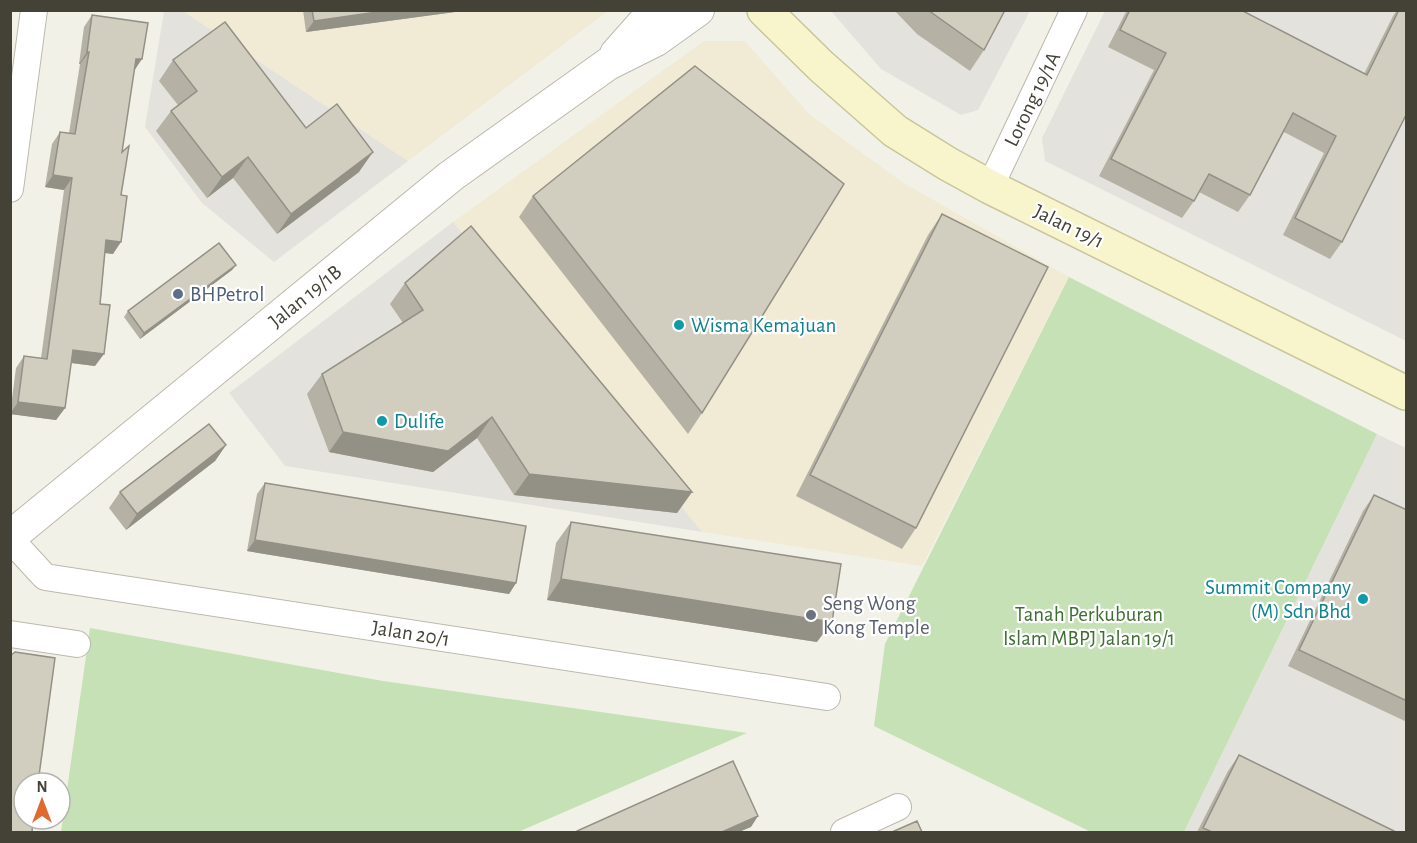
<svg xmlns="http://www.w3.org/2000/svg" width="1417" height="843" viewBox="0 0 1417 843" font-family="'Alegreya Sans',sans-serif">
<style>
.commercial{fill:#f1ebd5}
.industrial{fill:#e4e2dc}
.green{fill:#c5e1b5}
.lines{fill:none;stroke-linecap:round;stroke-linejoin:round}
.minor-casing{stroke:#bcb9ac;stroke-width:28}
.tertiary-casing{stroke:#bcb9ac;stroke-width:34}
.secondary-casing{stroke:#c9c59b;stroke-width:36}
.minor{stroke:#fff;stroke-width:26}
.tertiary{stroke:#fff;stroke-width:32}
.secondary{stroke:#f8f5cc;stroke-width:33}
.wall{fill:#b5b1a4}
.shaded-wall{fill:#939086}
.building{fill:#d2cebf;stroke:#939086;stroke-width:1.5}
.service-dot{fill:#5c6f8a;stroke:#fff;stroke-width:2}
.culture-dot{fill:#0f9aa8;stroke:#fff;stroke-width:2}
.worship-dot{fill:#6b7280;stroke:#fff;stroke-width:2}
.labels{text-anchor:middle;stroke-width:4.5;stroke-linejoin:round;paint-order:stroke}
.street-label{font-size:21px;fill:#444237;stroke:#fff}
.service-label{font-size:21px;fill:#4e5e75;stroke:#fff;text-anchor:start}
.culture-label{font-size:21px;fill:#0d838f;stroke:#fff;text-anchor:start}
.worship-label{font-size:21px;fill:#5b616d;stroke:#fff;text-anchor:start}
.park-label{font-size:21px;fill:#3e6f32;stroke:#fff}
</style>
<rect width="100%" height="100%" fill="#f2f1e8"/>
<path class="commercial" d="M183 11H608L408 161Z
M704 41H745L809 114 902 182 1069 277 922 566 702 532 453 222Z"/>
<path class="industrial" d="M164 11H183L408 161 274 262 202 203 145 127Z
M831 11H1030L978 110 961 115 881 69Z
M1105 11H1406V341L1045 161 1042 138Z
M453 222 702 532 285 466 229 393Z
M1377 434 1406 448V832H1184Z"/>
<path class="green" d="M1069 277 1377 434 1184 832H1091L874 726 885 644Z
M90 628 383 681 747 733 518 832H61Z"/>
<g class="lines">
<defs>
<path id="minor" d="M990 187 1074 10
M10 189 34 10
M10 539 45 577 827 697
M10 634 77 644
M844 832 898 807"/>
<path id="tertiary" d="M616 54 655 10
M10 537 451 176 608 64 656 40 698 10"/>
<path id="secondary" d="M764 10 821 66 895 131 948 164 990 187 1406 393"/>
</defs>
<use href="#minor" class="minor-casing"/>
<use href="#tertiary" class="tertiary-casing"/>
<use href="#secondary" class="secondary-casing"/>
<use href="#minor" class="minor"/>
<use href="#tertiary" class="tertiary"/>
<use href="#secondary" class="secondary"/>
</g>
<path class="wall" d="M303 10H470L306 32Z
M894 10H1005L984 50 970 71 917 34Z
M1127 10H1241L1364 74 1393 16 1397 10H1407L1342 242 1330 259 1283 235 1324 153 1284 132 1250 195 1238 212 1199 192 1194 201 1182 218 1099 176 1154 70 1108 47Z
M92 15 134 71 122 152 121 195 113 254 105 253 95 366 71 363 65 408 56 420 10 414 16 368 24 356 41 358 64 190 45 187 52 144 60 132 69 133 80 64H79L84 27Z
M173 60 306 128 359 172 277 234 233 178 207 198 156 131 171 111 178 105 159 81Z
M533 196 702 413 688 434 519 217Z
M942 214 916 528 902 549 796 496 928 235Z
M236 265 232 270 140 339 124 317 128 311Z
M405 283 692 492 677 513 514 495 477 438 433 472 329 452 307 394 322 374 403 323 390 304Z
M226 445 215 461 126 530 109 508 120 492Z
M265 483 516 583 509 594 247 551 257 494Z
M1374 495 1407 510V722L1288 666 1363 511Z
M571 522 817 642 547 600 556 543Z
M1239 755 1396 832H1197L1228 771Z"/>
<path class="shaded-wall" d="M391 10H470L306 32 314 21Z
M87 52H89L80 64H79Z
M136 59H142L134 71Z
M373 152 359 172 277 234 291 214Z
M248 157 233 178 207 198 222 177Z
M53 175 72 178 64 190 45 187Z
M106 240 121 242 113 254 98 252Z
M236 265 232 270 140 339 144 333Z
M73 350 104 354 95 366 64 362Z
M18 402 65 408 56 420 10 414Z
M492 417 477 438 433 472 329 452 343 432Z
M226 445 215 461 126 530 137 514Z
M529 474 692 492 677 513 514 495Z
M255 540 516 583 509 594 247 551Z
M561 579 832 622 817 642 547 600Z
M758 816 751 827 739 832H722Z"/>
<path class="building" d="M312 10H391L314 21Z
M928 10H1005L984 50Z
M1130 10H1241L1367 75 1399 10H1407V113L1342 242 1295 218 1336 136 1293 113 1250 195 1209 174 1194 201 1111 159 1166 53 1120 30Z
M92 15 148 23 142 59H136L122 152 129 146 121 195 127 196 121 242 106 240 100 304 110 305 104 354 73 350 65 408 18 402 24 356 47 359 72 178 53 175 60 132 75 134 89 52H87Z
M225 22 306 128 337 104 373 152 291 214 248 157 222 177 171 111 197 91 173 60Z
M695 66 844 184 702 413 533 196Z
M942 214 1048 267 916 528 810 475Z
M471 226 692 492 529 474 492 417 448 451 343 432 322 374 423 310 405 283Z
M219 243 236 265 144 333 128 311Z
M209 424 226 445 137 514 120 492Z
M265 483 526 526 516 583 255 540Z
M1374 495 1407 510V701L1299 650Z
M571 522 841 564 832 622 561 579Z
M15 652 55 658 38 783H24V819H33L32 832H10V656Z
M1239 755 1396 832H1212L1203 828Z
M733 761 758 816 722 832H577V831Z
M917 821 922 832H892Z"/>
<circle class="service-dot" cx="178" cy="294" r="6"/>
<g class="culture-dot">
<circle cx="679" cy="325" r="6"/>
<circle cx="382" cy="421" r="6"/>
<circle cx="1363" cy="599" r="6"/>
</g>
<circle class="worship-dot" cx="811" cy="615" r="6"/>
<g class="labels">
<g class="street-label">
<text transform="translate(1032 99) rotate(-64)" y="7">Lorong 19/1A</text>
<text transform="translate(1069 226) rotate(26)" y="7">Jalan 19/1</text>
<text transform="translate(305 296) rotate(-39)" y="7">Jalan 19/1B</text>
<text transform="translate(411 633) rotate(9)" y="7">Jalan 20/1</text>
</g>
<g class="service-label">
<text x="190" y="301">BHPetrol</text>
</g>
<g class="culture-label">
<text x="691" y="332">Wisma Kemajuan</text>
<text x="394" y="428">Dulife</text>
<text x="1351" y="594" text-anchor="end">Summit Company<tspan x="1351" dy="24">(M) Sdn Bhd</tspan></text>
</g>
<g class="worship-label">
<text x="823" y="610">Seng Wong<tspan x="823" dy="24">Kong Temple</tspan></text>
</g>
<g class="park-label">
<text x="1089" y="621">Tanah Perkuburan<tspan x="1089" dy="24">Islam MBPJ Jalan 19/1</tspan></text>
</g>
</g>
<rect width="1417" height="843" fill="none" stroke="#444237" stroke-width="24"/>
<g transform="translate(42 801)"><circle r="28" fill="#ffffff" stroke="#b4b3af" stroke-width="1.5"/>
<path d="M0-4.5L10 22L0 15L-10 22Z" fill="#e06b31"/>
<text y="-9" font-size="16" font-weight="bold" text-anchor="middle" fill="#444237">N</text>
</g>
</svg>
